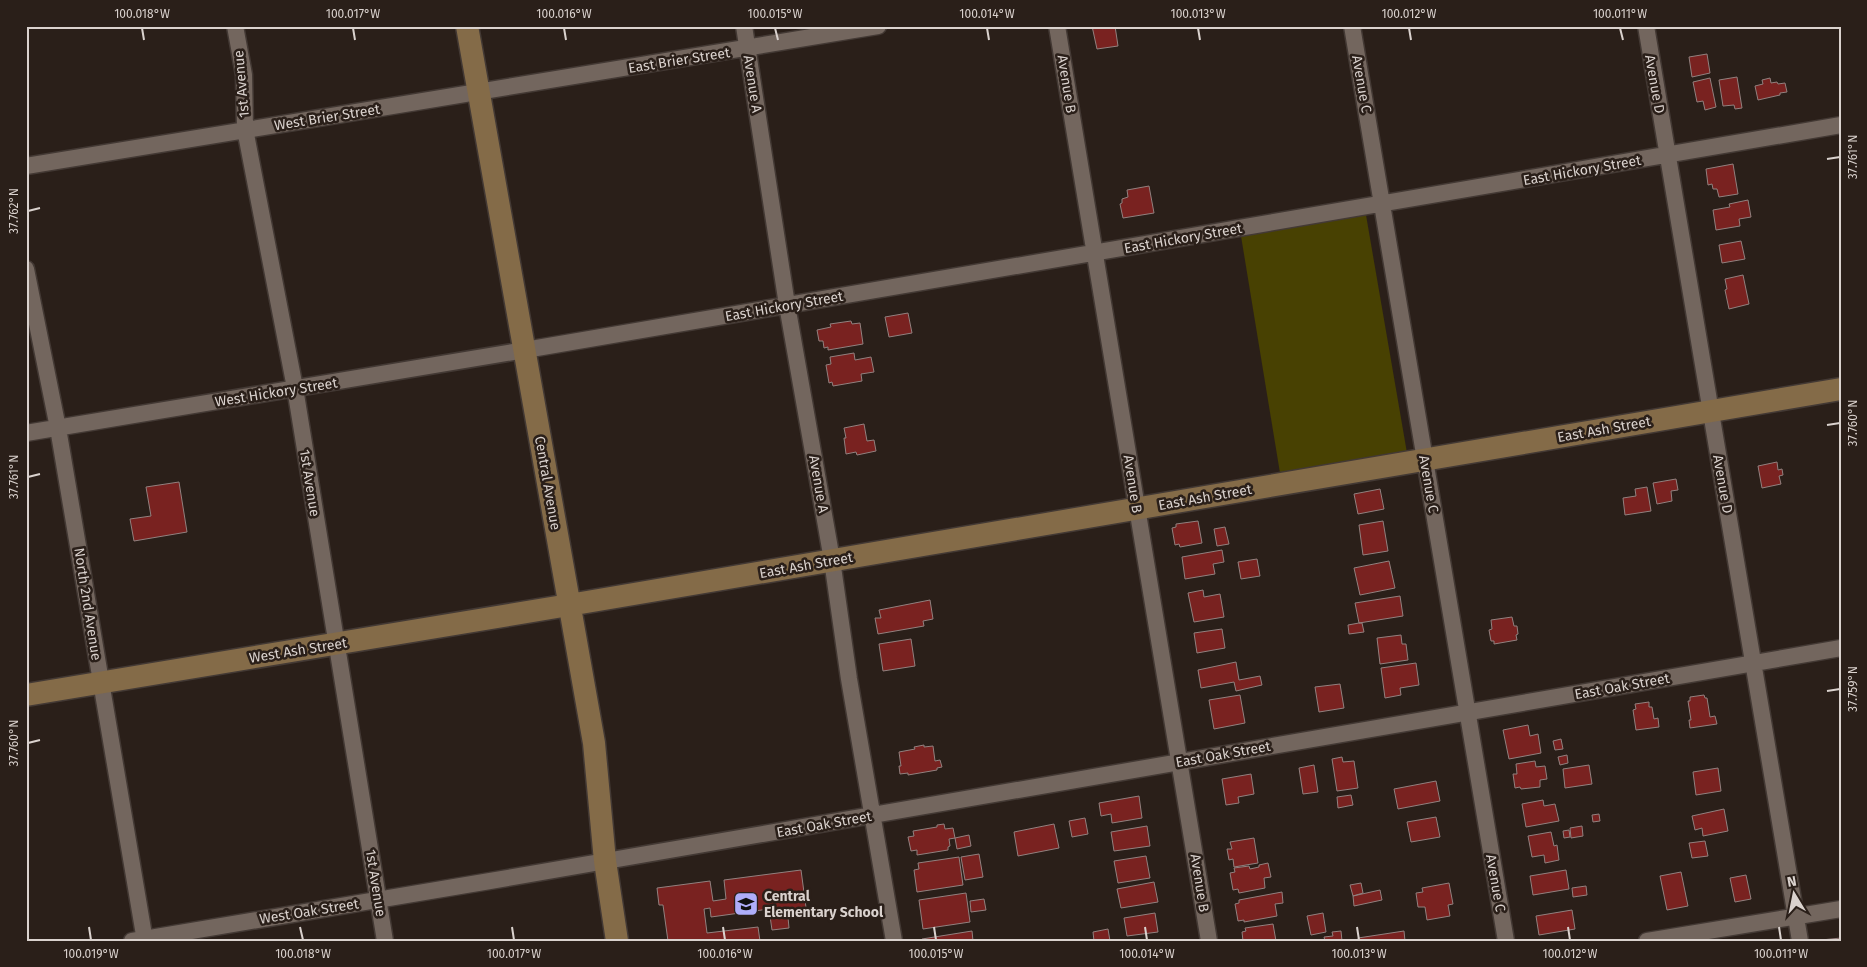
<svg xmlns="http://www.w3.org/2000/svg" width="1867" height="967" viewBox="0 0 1867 967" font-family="'Fira Sans',sans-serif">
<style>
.green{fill:#484102}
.building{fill:#792220;stroke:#92817f}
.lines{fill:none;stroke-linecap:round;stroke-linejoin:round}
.street-casing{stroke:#433934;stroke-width:19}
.secondary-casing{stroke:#433934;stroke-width:25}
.street{stroke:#73665e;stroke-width:16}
.secondary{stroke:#846b48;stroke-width:22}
.ticks{fill:none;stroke:#dad2ce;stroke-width:2}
.labels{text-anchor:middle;stroke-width:5;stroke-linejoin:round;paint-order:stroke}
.street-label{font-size:14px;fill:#dad2ce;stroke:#2a1f19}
.poi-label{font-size:14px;font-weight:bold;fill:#dad2ce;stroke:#2a1f19;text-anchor:start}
.neatline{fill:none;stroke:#dad2ce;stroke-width:2}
.ticks-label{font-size:12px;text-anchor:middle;fill:#dad2ce}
</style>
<rect width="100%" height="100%" fill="#2a1f19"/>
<path class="green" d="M1366 215 1407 453 1280 473 1241 236Z"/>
<path class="building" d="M1092 26H1115L1118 46 1097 49Z
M1707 54 1710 73 1692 77 1689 57Z
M1737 77 1742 108 1735 109 1734 105 1723 106 1719 80Z
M1710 78 1716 107 1705 110 1703 101 1697 102 1693 82Z
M1770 78 1771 83 1777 82 1778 84 1785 83 1787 92 1780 93V95L1758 100 1755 86 1763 84 1762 80Z
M1733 164 1738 194 1719 197 1717 189H1713L1712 184 1708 185 1706 169Z
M1149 186 1154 213 1123 218 1120 204 1122 203V199L1128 197 1127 190Z
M1748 200 1751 217 1739 219 1740 226 1716 230 1713 210 1730 207 1729 204Z
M1741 241 1745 259 1722 263 1719 245Z
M1743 275 1749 304 1729 309 1725 290 1727 289 1725 279Z
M908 313 912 333 889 337 885 317Z
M851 321 852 324 860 323 863 344 828 350V347L824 348 823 341H819L817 330 831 327 830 324Z
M854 353 855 360 871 357 874 372 861 374 862 381 833 386 832 382 829 383 826 365 831 364 830 357Z
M864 424 867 441 874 440 876 451 857 455 856 452 846 454 844 438H846L844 428Z
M1777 462 1778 470 1782 469 1783 475 1779 476 1781 484 1762 488 1758 466Z
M1676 479 1678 490 1671 491 1672 501 1657 504 1653 483Z
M179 482 187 532 134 541 130 519 151 516 146 487Z
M1647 487 1651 511 1625 515 1623 498 1636 496 1635 489Z
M1380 489 1384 509 1358 514 1354 494Z
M1198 521 1202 543 1180 547 1179 544 1175 545 1172 528 1176 527V524Z
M1383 521 1388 551 1363 555 1359 525Z
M1225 527 1229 544 1217 546 1214 529Z
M1222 550 1224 562 1213 564 1215 574 1185 579 1182 557Z
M1257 559 1260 576 1241 579 1238 562Z
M1389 561 1395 588 1360 595 1354 568Z
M1203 590 1204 597 1220 594 1224 617 1194 622 1188 593Z
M1400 596 1403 616 1359 623 1355 603Z
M930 600 933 619 923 621 924 626 878 634 875 618H881L879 610Z
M1512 617 1514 626H1517L1518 634 1516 635 1517 640 1494 644V641H1491L1489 630 1492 629 1491 620Z
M1359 623H1362L1364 632 1349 634 1348 625Z
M1222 629 1225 648 1197 653 1194 633Z
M1401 635 1402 644H1406L1408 660 1380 664 1377 638Z
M911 639 915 666 883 671 879 644Z
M1236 662 1239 680 1260 676 1262 685 1236 691 1234 682 1201 688 1198 670Z
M1416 663 1419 685 1400 688 1401 695 1385 698 1381 668Z
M1340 684 1344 708 1319 712 1315 687Z
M1240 695 1245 723 1214 729 1209 700Z
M1704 695 1705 698H1707L1710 717 1715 716 1717 724 1690 728 1689 720H1691L1688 701H1690V697Z
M1649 702V707H1652L1654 719 1658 718 1659 727 1636 730 1633 710 1636 709 1635 704Z
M1528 725 1530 736 1538 734 1541 753 1509 759 1503 730Z
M1561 739 1563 749 1555 750 1553 741Z
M924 745V747L933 746 935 761 940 760 942 767 937 768V770L908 775V773L900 774 899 766H901L899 752 915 749 914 747Z
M1567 755 1568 763 1560 765 1558 757Z
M1342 757 1343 762 1354 761 1358 788 1337 791 1332 759Z
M1535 761 1536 767 1545 766 1547 779 1540 780V787L1521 789 1520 787 1515 788 1513 774H1517L1516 764Z
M1314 765 1318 792 1303 794 1299 768Z
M1589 765 1592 784 1565 788 1563 769Z
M1718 768 1721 791 1696 795 1693 772Z
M1251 774 1254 794 1238 797 1239 803 1226 805 1222 779Z
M1436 781 1440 801 1398 809 1394 789Z
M1351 795 1353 805 1338 808 1337 797Z
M1139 796 1142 818 1112 823 1111 814 1101 816 1099 803Z
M1543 800 1544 806 1555 804 1559 821 1526 827 1522 804Z
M1724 809 1728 831 1703 836 1702 828 1695 830 1692 816Z
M1599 814 1600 821 1593 822 1592 815Z
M1436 817 1440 837 1411 842 1407 822Z
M1085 818 1088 834 1072 837 1069 821Z
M944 824 945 829 953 828 955 838 949 839 950 846 948 847V850L917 855V850L911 851 908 837 914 836 913 831 937 827V825Z
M1054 824 1059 848 1018 856 1014 832Z
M1147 826 1150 846 1114 851 1111 832Z
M1582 826 1583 836 1571 838 1570 828Z
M1569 830 1570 837 1564 838 1563 831Z
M1551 832 1554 846 1557 845 1559 860 1545 863 1544 855 1532 857 1528 836Z
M969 835 971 846 957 849 955 838Z
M1254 838 1258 863 1234 867 1233 859 1229 860 1227 849H1232L1230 842Z
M1705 841 1708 856 1692 858 1689 843Z
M979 854 983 877 965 880 961 857Z
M1146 856 1150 878 1118 883 1114 861Z
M959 857 963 885 917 892 914 870 919 869 918 863Z
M1268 863 1271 877 1264 878 1265 888 1239 893 1238 889 1233 890 1230 873 1235 872 1234 868 1249 866 1250 869 1259 867V865Z
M801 870 807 915 788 917 789 928 772 930 769 909 711 917 710 908 704 909 707 933 758 927 760 941H668L663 905H659L657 888 710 881 713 901 726 899 724 880Z
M1566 870 1569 889 1533 895 1530 876Z
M1681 872 1688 906 1667 910 1660 876Z
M1746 875 1751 899 1735 902 1730 878Z
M1154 882 1158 902 1121 908 1117 889Z
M1361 883 1363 893 1353 896 1350 885Z
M1449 883 1453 904 1448 905 1450 916 1427 920 1425 907H1418L1416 893 1423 892 1422 888Z
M1586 886 1587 895 1573 897 1572 888Z
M1380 890 1382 900 1354 906 1353 896Z
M1282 892 1283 903 1275 904 1277 916 1244 922V920L1238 921 1235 904 1239 903V900Z
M966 893 970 922 923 929 919 900Z
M984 899 986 910 971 912 970 901Z
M1572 910 1575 929 1539 935 1536 916Z
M1155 913 1158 932 1127 936 1124 918Z
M1323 913 1326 932 1311 935 1307 916Z
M1273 924 1276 941H1243L1242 932 1246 931 1245 928Z
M1108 929 1110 941H1094L1093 932Z
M972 931 973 941H923L922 939Z
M1341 931 1342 941H1325L1324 937 1333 936 1332 932Z
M1404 931 1405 941H1359L1358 938Z
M1841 938V941H1822L1821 940Z"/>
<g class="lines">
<defs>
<path id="street" d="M235 26 244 75 245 129 295 388 385 941
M744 26 787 305 832 560 849 679 894 941
M1057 26 1209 941
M1352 26 1506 941
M1646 26 1800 941
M26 166C310 119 594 74 878 26
M26 269 58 428 145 941
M26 433 525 350 1841 125
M132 941 490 881 1841 648
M1647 941 1841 909"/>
<path id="secondary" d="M467 26 594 743 605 861 617 941
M26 695 569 605 1841 389"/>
</defs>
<use href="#street" class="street-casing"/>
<use href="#secondary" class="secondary-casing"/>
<use href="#street" class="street"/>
<use href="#secondary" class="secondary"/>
</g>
<path class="ticks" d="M142 28 144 40M353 28 355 40M564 28 566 40M775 28 778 40M987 28 989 40M1198 28 1200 40M1409 28 1411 40M1620 28 1623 40M1827 159 1840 157M28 211 40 208M1827 425 1840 423M28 477 40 474M1827 691 1840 689M28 743 40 740M89 927 91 940M300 927 303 940M512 927 514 940M723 927 725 940M934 927 936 940M1145 927 1147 940M1357 927 1359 940M1568 927 1570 940M1779 927 1781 940"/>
<defs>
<symbol id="school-square" viewBox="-11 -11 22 22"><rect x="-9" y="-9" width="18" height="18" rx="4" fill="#afaefa" stroke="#2a1f19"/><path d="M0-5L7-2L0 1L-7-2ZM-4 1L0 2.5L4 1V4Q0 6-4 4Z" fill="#111"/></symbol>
</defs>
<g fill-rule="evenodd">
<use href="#school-square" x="732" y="890" width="28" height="28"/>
</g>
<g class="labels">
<g class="street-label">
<text transform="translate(679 60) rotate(-9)" y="5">East Brier Street</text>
<text transform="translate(241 84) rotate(-95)" y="5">1st Avenue</text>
<text transform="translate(753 84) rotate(81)" y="5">Avenue A</text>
<text transform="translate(1067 84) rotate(81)" y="5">Avenue B</text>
<text transform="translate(1362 84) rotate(80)" y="5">Avenue C</text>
<text transform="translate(1655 84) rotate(80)" y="5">Avenue D</text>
<text transform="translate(327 117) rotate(-9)" y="5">West Brier Street</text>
<text transform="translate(1582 170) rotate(-10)" y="5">East Hickory Street</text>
<text transform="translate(1183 238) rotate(-10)" y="5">East Hickory Street</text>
<text transform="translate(784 306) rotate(-10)" y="5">East Hickory Street</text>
<text transform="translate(276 392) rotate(-9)" y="5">West Hickory Street</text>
<text transform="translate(1604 429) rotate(-10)" y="5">East Ash Street</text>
<text transform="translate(310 483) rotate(81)" y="5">1st Avenue</text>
<text transform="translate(548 483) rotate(80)" y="5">Central Avenue</text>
<text transform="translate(819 484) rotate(80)" y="5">Avenue A</text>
<text transform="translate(1133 484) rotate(81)" y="5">Avenue B</text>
<text transform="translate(1429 484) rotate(80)" y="5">Avenue C</text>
<text transform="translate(1723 484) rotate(80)" y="5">Avenue D</text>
<text transform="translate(1205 497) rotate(-10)" y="5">East Ash Street</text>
<text transform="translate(806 565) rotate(-10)" y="5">East Ash Street</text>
<text transform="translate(88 604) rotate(81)" y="5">North 2nd Avenue</text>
<text transform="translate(298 650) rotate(-9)" y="5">West Ash Street</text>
<text transform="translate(1622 686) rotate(-10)" y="5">East Oak Street</text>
<text transform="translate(1223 754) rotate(-10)" y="5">East Oak Street</text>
<text transform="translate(824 824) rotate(-10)" y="5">East Oak Street</text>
<text transform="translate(376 883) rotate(81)" y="5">1st Avenue</text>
<text transform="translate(1200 883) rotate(81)" y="5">Avenue B</text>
<text transform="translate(1496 883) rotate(80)" y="5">Avenue C</text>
<text transform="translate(309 911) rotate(-9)" y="5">West Oak Street</text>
</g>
<g class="poi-label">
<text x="764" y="901">Central<tspan x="764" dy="16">Elementary School</tspan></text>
</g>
</g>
<rect width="1867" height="967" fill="none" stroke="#2a1f19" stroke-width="55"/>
<g transform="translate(1794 894) rotate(350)" stroke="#2a1f19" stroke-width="4" paint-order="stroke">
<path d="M0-4L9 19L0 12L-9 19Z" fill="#dad2ce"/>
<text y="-8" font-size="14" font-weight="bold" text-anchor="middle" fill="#dad2ce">N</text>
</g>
<rect x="28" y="28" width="1812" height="912" class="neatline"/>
<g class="ticks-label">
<text x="142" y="18">100.018°W</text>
<text x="353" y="18">100.017°W</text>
<text x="564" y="18">100.016°W</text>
<text x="775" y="18">100.015°W</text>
<text x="987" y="18">100.014°W</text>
<text x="1198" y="18">100.013°W</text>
<text x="1409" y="18">100.012°W</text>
<text x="1620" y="18">100.011°W</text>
<text transform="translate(1853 157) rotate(-90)" y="4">37.761°N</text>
<text transform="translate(14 211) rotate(-90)" y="4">37.762°N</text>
<text transform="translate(1853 423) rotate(-90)" y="4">37.760°N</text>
<text transform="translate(14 477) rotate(-90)" y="4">37.761°N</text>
<text transform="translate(1853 689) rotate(-90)" y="4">37.759°N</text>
<text transform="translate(14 743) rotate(-90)" y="4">37.760°N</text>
<text x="91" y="958">100.019°W</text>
<text x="303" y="958">100.018°W</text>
<text x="514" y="958">100.017°W</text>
<text x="725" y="958">100.016°W</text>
<text x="936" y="958">100.015°W</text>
<text x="1147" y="958">100.014°W</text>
<text x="1359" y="958">100.013°W</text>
<text x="1570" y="958">100.012°W</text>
<text x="1781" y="958">100.011°W</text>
</g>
</svg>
